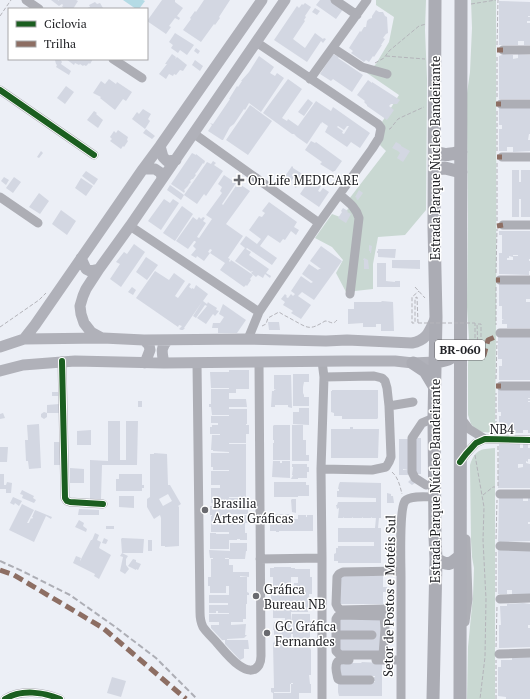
<svg xmlns="http://www.w3.org/2000/svg" width="530" height="699" viewBox="0 0 530 699" font-family="'PT Serif',serif">
<style>
.green{fill:#c9d8d2}
.water{fill:#b4dbe5}
.building{fill:#d3d7e2;fill-rule:evenodd}
.lines{fill:none;stroke-linecap:round;stroke-linejoin:round}
.path{stroke:#b4b4ba;stroke-width:1;stroke-dasharray:4 2;stroke-linecap:butt}
.minor{stroke:#adaeb5;stroke-width:9}
.major{stroke:#b0b1b9;stroke-width:11}
.highway{stroke:#abacb4;stroke-width:13}
.rail{stroke:#adaeb5;stroke-width:2;stroke-dasharray:6 3;stroke-linecap:butt}
.path-bridge{stroke:#b4b4ba;stroke-width:1;stroke-dasharray:4 2;stroke-linecap:butt}
.quiet{stroke:#8d6e63;stroke-width:5;stroke-dasharray:10 5;stroke-linecap:butt}
.cycleway-casing{stroke:#fff;stroke-width:8}
.cycleway{stroke:#1b5e20;stroke-width:6}
.poi-dot{fill:#696a6f;stroke:#fff;stroke-width:1.5}
.labels{text-anchor:middle;stroke-width:3;stroke-linejoin:round;paint-order:stroke}
.shield{fill:#fff;stroke:#646568;stroke-width:1}
.shield-label{font-size:12px;font-weight:bold;fill:#222327}
.street-label{font-size:13px;fill:#222327;stroke:#fff}
.poi-label{font-size:13px;fill:#222327;stroke:#fff;text-anchor:start}
</style>
<rect width="100%" height="100%" fill="#eceff6"/>
<path class="green" d="M376 0H426L425 30 427 79 426 210 405 235 378 237 373 264V289L346 292 336 273 343 260 332 247 315 238 332 214 340 217 353 204 349 199 386 151 380 145 384 130 382 122 399 95 367 73 376 64 389 42 394 17 376 5Z
M471 0H496C496 144 497 288 495 433L482 432 476 430 471 424 468 415V365L469 340 467 307 468 220 467 123V93L470 72 472 28Z
M495 448V699H467L468 647 473 596 474 568 472 557 471 540 470 465C475 450 480 449 495 448Z"/>
<path class="water" d="M123 0H143L145 1 139 9H136Z"/>
<path class="building" d="M51 0H58L59 1V0H76L78 1 73 9H66L62 7 63 5 62 4 59 6Z
M162 0H175V2L183 8 177 16 180 18 179 20 175 18 169 26 171 27 166 34 147 21Z
M204 0H230L219 17 220 18 215 25 214 24 201 42 183 30 191 19 190 18 195 11 196 12Z
M320 0H333L344 8 336 19 316 5Z
M499 1 530 2V16H528V17H530V21H527V23H530V45H524V41H518V45H499Z
M95 2 97 4 100 3 103 8 102 9H85L90 7 89 5Z
M305 3 311 7 305 16 306 17 304 20 305 21 293 39 305 48 315 33 323 39 324 38 326 39 323 43 321 41 307 62 274 40 297 6 299 8 302 4 303 5Z
M315 8 320 11 317 15 312 12Z
M376 10 379 12H383L385 16 387 17 388 33 386 34 383 38 385 39 381 45H382L374 57 373 56 369 62 366 60 364 62 351 53 353 51 349 48 360 31 361 32 364 27H366L367 21 369 19 372 18V16Z
M175 33 194 45 187 55 180 50 178 53 171 48 173 45 169 42Z
M196 48 200 51 198 54 194 51Z
M172 54 176 57 175 59 177 57 187 65 183 71 180 70 176 75 174 74 173 76 169 74 166 79 159 74 167 64H165Z
M333 54 339 57 338 58 363 75 352 92 333 79 331 81 320 74Z
M503 54 513 55V59L518 58V54L530 55V99H499V56L502 55Z
M259 56 274 67 270 73 275 76 277 73 284 78 261 112 249 103 245 110 244 109 234 124 230 127 223 140H222L208 131 212 125 210 123 213 124 230 99H229L237 86 238 87 242 81H241L249 72Z
M60 59 62 62 61 64 71 71 69 75 56 67 57 65 56 64 55 60Z
M66 59H93L90 64 89 63 86 66 84 65 83 66 80 64 79 65 75 63 74 65Z
M195 60 203 66 200 71 192 65Z
M109 79 116 84 117 82 132 92 126 101 123 99 115 110 100 98 101 97 93 93 101 81 105 84Z
M288 79 302 89 282 118 287 121 288 119 298 126 316 101 331 111 333 107 370 133 360 148 351 142 347 147 325 132 328 126 322 122 321 124V123L307 144 297 137 294 134H292L263 113ZM338 126 344 130 347 126H349L344 134 342 133 343 131 337 127Z
M368 80 372 83V82L400 100 397 104H391L389 106 394 110 387 120 367 106V105L364 102 365 101 357 95Z
M66 86 74 92 65 104 57 98Z
M308 99 313 103 304 116 298 112Z
M250 105 272 121 248 155 226 140Z
M499 108H530V134H529L528 140H530V151L513 152V147H507V151H499V129H502V125H499Z
M143 109 151 114 148 119 150 121 145 129 132 119 137 112 139 114Z
M94 111 97 113 96 114 103 120 98 128 87 120Z
M146 129 155 136 152 139 143 133Z
M118 130 128 137 127 140 128 141 124 147 123 146 121 149 110 141 112 139 110 137 114 131 116 133Z
M311 141 315 143 316 142 342 161 335 171H334L333 172 320 164 322 162 305 150Z
M396 142 401 145V146L410 151 403 162 397 158 400 153 398 151 392 148Z
M41 151 43 153 39 158 37 157Z
M192 153 196 155V154L205 161 204 164 203 163 197 172 195 174 196 175 193 179H192L190 181 191 182 189 184 188 186 184 190 185 191 184 193 183 192 171 184Z
M213 161 216 163 214 165 223 171 206 196 204 194 197 204 184 195 181 200 167 190 170 185 184 195 207 162 211 164Z
M292 166 293 167V168L304 175 296 188 292 185 296 179 294 177 288 186 281 182Z
M512 170H519V182H521V170H530V217H521V199H519V217H512Z
M86 171 98 179 94 185 82 176Z
M224 175 236 183 222 204 223 205 238 183 250 191 226 224 243 236 228 258 230 259 229 261 230 262 231 260 253 275 250 279 251 280 247 286 246 285 244 287 220 270 225 263 210 253 224 232 212 250 210 249 208 252 210 253 204 261 197 256 196 258 191 255 196 249 193 246 196 242 195 241H194L188 249 176 241 193 217 197 220 199 217 201 219 203 217 205 218 203 221 206 223 197 237 199 238 212 219 206 215 222 193 220 191 222 187 218 184Z
M4 177 9 180 6 185 1 181Z
M14 177 21 182 13 193 6 188Z
M81 178 93 186 86 196 75 188Z
M310 179 321 186 318 191 320 192 323 188 329 192 319 207 300 194Z
M359 190 363 193 358 200 356 199 357 198 355 197Z
M39 193 49 201 40 214 29 207Z
M164 199 170 203 173 199 179 203 161 230 148 221Z
M269 202 297 222 294 227 299 230 296 235 291 231 285 240 283 239 280 243 268 235 260 246 277 258 272 265 247 248 246 249 251 252 249 255 269 269 266 273 271 276 270 278 265 274 263 278 258 275 256 277 251 273 253 271H252L251 272 235 261 245 248 240 244 246 236 257 244 261 239 249 230 259 216 262 217 265 213 262 211Z
M182 206 193 214 175 241 163 233Z
M343 208 348 211 347 212 351 214 346 223 338 218 342 212 341 211Z
M61 210 76 221 67 235 52 224Z
M499 231H530V259H529V261H530V271H529V275L499 274V253H502V235H499ZM513 255H518V256H513V260H507V258H509V256L513 257Z
M134 244 145 252 121 287 110 279 120 264 116 262 124 252 127 254Z
M369 245 372 246 371 253H370V251H369Z
M321 246 342 261 314 300 302 292 298 296 311 305 301 319 291 313 293 311 283 305 285 302 281 299 285 294 287 296 286 297 288 298 291 294 293 296 295 294 291 291 301 276 311 283 313 282 302 274 309 264 318 270 319 269H321L310 261Z
M378 249H396L395 258 378 257V253H377V251H378Z
M146 257 158 265 147 280 136 272Z
M364 258 368 260 369 269H364V260H363Z
M392 260H420V269L392 268Z
M377 263H386V281L395 282V281H400V287H377Z
M155 271 169 280 174 273 185 281 175 296 178 298 189 283 191 284 189 287 192 289V288L194 289 196 285 208 294 203 301 207 304 208 302 209 303 217 308 216 310 219 311 215 316 213 314 206 324 197 318 207 306 205 305 196 318 193 316 202 302 184 328H185L183 330H181L179 329 182 326 179 325 178 327 136 298Z
M499 284H530V299H526V302H530V328H507V324H502V320L504 319H502V306H499Z
M132 287 136 290 133 295 128 292Z
M382 301 393 302 394 331H381V324H376V327H363V323L348 324V309H354V302H381Z
M223 304 246 320 237 333H218V328H212L213 323H220L224 317 219 314Z
M268 322H279L280 330H269Z
M498 337H530V380H499V366H502V359H498Z
M229 370H249V389H236V393H229V399H246L247 407H229V409H247V424H246V425H249V434H246V443H229V444H246V497H229V498H248V514H229V515H249V523H245V533H247V540H240V539H237V540H229V549H210V533H216V534H229V532H211V516H212V515H210V506H229V504L211 503V488H220V485H211V471H229V470H213V467H211V453H229V452L213 451V450H211L212 435H220V434H210V427H212V425H218V423H211V416H229V415H212L211 407H209V404H211V389H229V388H211L210 372H229Z
M293 374H309V382H304L303 387V393L304 395V397H309V406H293Z
M274 375H291L292 408 288 407V405H275V407H271L272 391H274V390L276 389H274Z
M498 389 530 390V398H528V399H530V401H528V402H530V433H528V430H523V433H507V432H499V416H501V412H498Z
M332 390H378V418L377 419H342V416H334V413L331 412V391H332Z
M52 392H58L60 396H52Z
M138 401H142V407H138Z
M59 404V413H47V417L44 419 41 417V414L44 412 47 413V405Z
M299 408H309V425L293 424V412H299Z
M3 413 5 418 0 419V414Z
M108 421H120V460H126V421H138L137 465H102L101 499H90V460L108 461Z
M39 424 41 468 29 469 28 461H26L25 440H28L27 425Z
M274 425H290V460H273V443H274V440H273V426Z
M292 425H303V440H306V455H309V461H292Z
M350 427H353V429H379L378 458H331V429H350Z
M91 430V445H77V431Z
M412 438H421V474H412Z
M399 439H408V469H403V470L408 469V475H399Z
M54 442H60V465H54Z
M499 444H520V448H523V444H528V448H530V459H528V462L526 461V463L530 464V488H498ZM518 464H523V467L518 468Z
M0 447H8L7 462H0Z
M154 453 167 454 168 485H170L181 504 178 506 179 507V546L165 547V546H161V518L160 515 154 519 147 507V499L150 497V454H154ZM168 494 172 501 163 506 159 499Z
M273 461H280V463H282V461H290V478L272 477Z
M292 464H307V467H309V472H307V478H298V479H291L293 475H292L293 467H292Z
M70 468 84 469V483H70Z
M0 474H4V485H6L7 482 12 483 11 493H6V489H0Z
M119 474H142V485H144V488H142V491H116V479H119Z
M411 479 415 483 412 485 408 482Z
M274 482H306V485H309V496H298V497H274Z
M340 482 381 483V518H379L378 528H381V563H338V561H334V554L336 553V548H338V546H374V542H338V528H375L376 518H372V517L371 518H363V517L362 518H353L352 517V518H344V517L343 518H338L339 508 337 509 336 505H337L338 502H376V498H375L337 497V491H339V489H338L339 484Z
M22 490 34 496 33 498 36 500 34 503 22 498 23 495 20 494Z
M387 493 391 494V496H393L394 503H387Z
M119 496H134V508L119 507Z
M528 496H530V522H528V524H530V541L499 542 498 541 499 497H523V501H528Z
M13 497 22 501 19 506 15 503 14 505 10 503Z
M292 499H296V513L292 512 291 500Z
M22 504 34 510 27 523H29L31 518 32 519 33 517H32L35 510 52 517 51 519 46 516 34 542 9 530Z
M79 509 99 510V515H78Z
M280 514 285 515V514H289V516H294V519H298V515H306V517H307V515H313V531H279V532H276V531H270V517H271V515Z
M79 520 84 523 83 526 87 529 86 532 75 527Z
M106 526H114V529H106Z
M95 533 99 535 97 540 101 542 99 548 111 555 99 579 94 576 95 574 73 563 76 556 81 558 80 560V561L91 540H92L93 538Z
M104 538 108 540 106 544 102 543Z
M122 538 144 539 143 553H122L128 556 126 559V565L129 569 125 574 120 571 123 557 120 556 122 553 121 539Z
M148 540H152V551H148Z
M230 543H247V551H246L245 559H229V558H225V559H229V565H233V572H249V577L240 576V577H247V592L249 593V595H247V604H246V619H243V622H231V625L246 624 245 635H247L244 638 227 639V640H248L249 649H244V658L240 660 225 644V640H222L211 628V625H219V622H209V614H229V613H218V611H216V613H209V605H228V603H209V595H229V586H226V593H210V586H208V577H211V559H213V558H210L209 550 230 551Z
M498 550H530V594L512 595V590H507V594H498Z
M133 559 136 560V562L141 564 138 570 136 569V570L128 566Z
M274 567H291V568H295V569H310V577H312V594H309L310 603H309L308 612H291V621H285V618H273V605H291V603H271V595H273V590H275V587H280V586H273V577H270V568H274ZM291 577H298V583H294V594L289 595V594H291Z
M339 576H383V587H387V592H383V604H339Z
M523 603 530 604V625H528V628H530V647L499 648V625H501L500 606H507V604Z
M292 614H310V621H312V624L311 630H310V645H309V648H310L311 650V675H309L310 684H311V693H299V699H273V693L271 692V688H274L273 643 275 641H291V639H293V634H291V638H280L278 636 274 637V630H293V625H291ZM291 683H293V684H291V693H274V692H290V684H291Z
M381 616 382 652H339V617Z
M274 622H291V630H273Z
M512 655 530 656V699H506V697L498 696V667H501V660H512Z
M362 662 382 663V696H339L338 692V683L375 682V681H374V677H375V676H338V663H361Z
M112 677 126 681 121 697 107 693Z"/>
<g class="lines">
<path class="path" d="M471 4 496 0
M0 16 11 0
M497 45 498 0
M386 56 425 59
M375 63 384 58 389 51 419 26 426 24
M497 97V55
M497 111V151
M389 129H390L398 119 402 117 424 107
M497 221V163
M496 273 497 229
M415 287 425 298
M496 287V325
M418 323 417 297 415 298V323H412V297L419 291
M262 326 266 324 268 318 279 312C283 315 288 317 293 320 308 328 309 331 325 321 331 321 332 326 337 320
M0 327 39 300 46 293
M470 356H481V324H477L478 351H475V323
M496 379 497 341
M496 431V393
M498 446V487
M475 455 484 507 483 540 486 599 485 657 480 699
M392 472C398 477 400 486 402 494
M483 495 493 487H495
M496 539 497 500
M496 552V593
M496 647 497 606
M496 699V660"/>
<path class="minor" d="M26 0 39 9
M335 0 357 15
M333 48 362 67 387 74
M503 50H530
M113 59 142 78
M310 79 367 0
M0 90 94 155
M501 104H530
M193 133 319 223
M502 157H530
M340 195C348 202 356 207 359 218L350 294
M0 197 38 223
M503 225H530
M130 226 259 312
M500 280H530
M500 333H530
M248 339 259 312 319 223 372 149 379 138 381 128 378 124 256 42
M62 361 65 498 67 501 70 502 103 504
M197 363 200 612C200 617 201 623 203 627 207 633 213 638 218 644 225 652 248 682 259 665 260 663 261 658 261 656L259 362
M501 386H530
M389 406 413 402
M460 417 469 429 485 439
M460 462 466 454 476 443 485 439 530 440
M321 469 372 470 386 467 389 462 391 457 389 406 387 388 385 381 382 378 374 376 324 377
M426 485 415 478 412 472V438L422 423 434 418
M500 494H530
M500 546 530 547
M260 559 322 558
M500 599 530 598
M384 609 341 610 338 608 336 604 337 577 339 574 343 572 401 571
M340 615 384 616 385 629 383 655H340L336 651V619L338 616Z
M465 622 468 599 466 539
M336 635H372
M499 654 530 653
M349 660C342 660 336 658 336 668 336 672 337 675 338 679L340 680H370
M376 660H401
M5 699C21 689 44 692 60 699
M322 699V558L321 469 324 377 322 361
M401 699C401 658 401 617 401 577 401 563 399 510 405 501 410 495 428 497 435 497"/>
<path class="major" d="M160 146 163 157 167 161 176 160
M143 169H155L161 173 162 178
M81 258 86 269 90 271 99 269
M102 338 91 332 84 323 81 314 80 306 83 296 86 289 99 269 130 226 285 0
M24 339 35 325 143 169 160 146 262 0
M144 340 149 345 150 350 145 363
M0 347 24 339 103 338 144 340 248 339 326 341 347 340 412 343C427 340 429 332 435 319
M164 363C162 353 160 347 168 340
M0 371 23 365 75 361 164 363 346 361H395L413 363 435 362"/>
<path class="highway" d="M435 151C444 157 451 154 461 152
M435 169 445 168 461 172
M435 362C452 360 452 358 460 344
M413 363 425 371 434 386
M436 559C448 566 450 565 460 556
M433 699 436 559 435 537 434 418 436 317 434 227 435 0
M460 699 461 0"/>
<path class="rail" d="M0 561 22 571 70 595 114 626 156 658 197 699"/>
<path class="path-bridge" d="M418 323H475"/>
<path class="quiet" d="M497 50H503
M496 104H501
M497 157H502
M497 226 503 225
M496 280H500
M481 356 484 355 488 340 497 336
M496 386H501
M0 570 14 575 103 628 186 699"/>
<defs>
<path id="cycleway" d="M0 90 94 155
M62 361 65 498 67 501 70 502 103 504
M460 462 466 454 476 443 485 439 530 440
M5 699C21 689 44 692 60 699"/>
</defs>
<use href="#cycleway" class="cycleway-casing"/>
<use href="#cycleway" class="cycleway"/>
</g>
<g class="poi-dot">
<path d="M237 174h4v4h4v4h-4v4h-4v-4h-4v-4h4z"/>
<circle cx="205" cy="510" r="4"/>
<circle cx="256" cy="596" r="4"/>
<circle cx="267" cy="633" r="4"/>
</g>
<g class="labels">
<rect class="shield" x="435" y="340" width="50" height="20" rx="3"/>
<g class="shield-label">
<text x="460" y="354">BR-060</text>
</g>
<g class="street-label">
<text transform="translate(435 158) rotate(-90)" y="5">Estrada Parque Núcleo Bandeirante</text>
<text x="502" y="434">NB4</text>
<text transform="translate(435 481) rotate(-90)" y="5">Estrada Parque Núcleo Bandeirante</text>
<text transform="translate(389 596) rotate(-89)" y="5">Setor de Postos e Motéis Sul</text>
</g>
<g class="poi-label">
<text x="248" y="185">On Life MEDICARE</text>
<text x="213" y="508">Brasilia<tspan x="213" dy="15">Artes Gráficas</tspan></text>
<text x="264" y="594">Gráfica<tspan x="264" dy="15">Bureau NB</tspan></text>
<text x="275" y="631">GC Gráfica<tspan x="275" dy="15">Fernandes</tspan></text>
</g>
</g>
<rect x="8" y="8" width="140" height="52" fill="#ffffff" stroke="#a7a7a9"/>
<rect x="16" y="21" width="20" height="6" fill="#1b5e20" stroke="#a7a7a9"/>
<text x="44" y="28" font-size="12" fill="#222327">Ciclovia</text>
<rect x="16" y="41" width="20" height="6" fill="#8d6e63" stroke="#a7a7a9"/>
<text x="44" y="48" font-size="12" fill="#222327">Trilha</text>
</svg>
